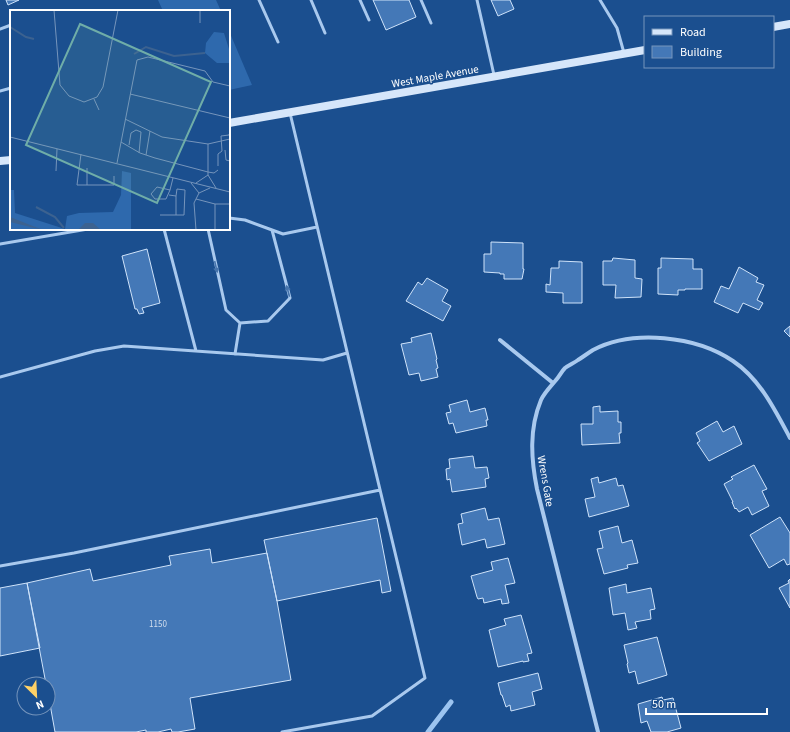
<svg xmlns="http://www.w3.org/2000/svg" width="790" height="732" viewBox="0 0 790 732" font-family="'Source Sans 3',sans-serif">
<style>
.green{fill:#2e69ad}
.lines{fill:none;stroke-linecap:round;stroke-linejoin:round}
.stream{stroke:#9cc4f0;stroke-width:5}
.building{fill:#4478b7;stroke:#cfe3fa}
.service{stroke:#a9c9ee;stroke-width:3}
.minor{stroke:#a9c9ee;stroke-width:4}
.secondary{stroke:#d6e6fa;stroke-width:8}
.oneway{fill:#4674ac}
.labels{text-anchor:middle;stroke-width:3;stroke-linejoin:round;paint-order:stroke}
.number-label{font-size:9px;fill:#d0dded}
.street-label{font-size:11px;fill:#fff;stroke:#1b4f8f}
.inset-river{fill:none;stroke:#3c6290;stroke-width:2}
.inset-road{fill:none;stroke:#7695bc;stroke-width:1}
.view{fill:#6fada8;fill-opacity:0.15;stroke:#6fada8;stroke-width:2}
.inset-edge{fill:none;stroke:#fff;stroke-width:2}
</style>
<rect width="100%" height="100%" fill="#1b4f8f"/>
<path class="green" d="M158 0H216L221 11H163Z
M229 31 252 85 229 90Z"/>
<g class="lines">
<path class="stream" d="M428 732 451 702"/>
</g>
<path class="building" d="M6 0H19L8 5Z
M373 0H409L416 17 386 30Z
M491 0H510L514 9 498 16Z
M491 242 523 243V269H524L522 279H504V274H500V273L484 272V254H491Z
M147 249 160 303 142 308 144 313 139 314 137 309H135L122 256Z
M613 258 635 260V278L642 279 641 297 615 298 616 285H603V261H612Z
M661 258 693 259V269H702V289H685V290H678V295L658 294V268H661Z
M559 261 582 262V303H563V293L546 292V284L550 285 551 268H559Z
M739 267 758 278 756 282 764 285 757 300 763 303 759 310 743 303 738 313 714 302 721 286 729 289Z
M427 278 448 290 442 301 451 306 443 321 406 301 418 282 422 285Z
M790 326V337L784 331Z
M431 333 437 359 436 360 438 368 436 369 438 377 421 381 419 373 409 375 401 344 412 342 411 338Z
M467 400 470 412 485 408 488 420H486L487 426 456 433 453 423 449 424 446 413 451 412 449 405Z
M600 406V412L618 411V422H621V433H619L620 443 582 445 581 424H593V407Z
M717 421 723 432 734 426 742 444 709 461 697 443 700 441 696 433Z
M473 456 475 468 487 467 489 478 485 479 486 487 452 492 450 479 447 480 446 469 450 468 449 459Z
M754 465 767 489 762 491 769 506 752 515 748 507 739 512 736 508 735 509 732 502H733L724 484 733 479 731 477Z
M598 477 599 483 616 478 618 486 623 485 629 506 589 517 585 499 595 497 591 479Z
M485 508 488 520 499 518 505 544 487 548 485 539 462 545 458 524 463 523 461 514Z
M780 517 790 533V564L787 565 784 559 769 568 750 535Z
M377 518 391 591 382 593 380 580 277 601 264 540Z
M618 526 622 543 632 540 638 563 627 565 628 568 604 574 597 549 603 548 599 531Z
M210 549 212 563 267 553 277 601 291 680 190 698 195 729 178 732H172L171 729 158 732H146V730L136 732H55L48 693V684H46L27 583 90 569 93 581 171 565 169 556Z
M508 558 515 583 505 585 509 603 502 604 501 599 484 603 483 598 478 599 477 597 471 576 493 570 491 562Z
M790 579V608L779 588 789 583 788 581Z
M27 583 40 648 0 656V588Z
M626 584 627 593 651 588 655 609 650 610 651 619 635 622 637 628 628 630 625 613 613 615 609 588Z
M521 615 532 653 527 654 529 661 523 662V661L498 667 489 630 506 625 504 619Z
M657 637 667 675 638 684 635 671 629 673 627 664 628 663 624 645Z
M538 673 542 689 532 692 535 705 511 711 510 705 506 707 502 695H501L498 683Z
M662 697 663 700 673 698 681 728 667 732H651L647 721 641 723 638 704Z"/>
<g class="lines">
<path class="service" d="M259 0 278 42
M311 0 325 33
M360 0 369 20
M421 0 431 23
M477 0 494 75
M600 0 617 28 624 53
M0 29 11 25
M0 91 11 88
M229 218 245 220 283 234 317 227
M164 229 196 351
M208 229 226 310 240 323 268 321 290 298 272 230
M0 244 88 229
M235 354 240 323
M0 377 95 351 124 346 323 360 347 353
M0 566 74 553 380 490
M282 732 372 716 425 678 290 113"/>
<path class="minor" d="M500 340 553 383
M598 732 537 489C531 459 529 429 541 400 544 393 551 386 556 380 559 377 561 372 565 368 569 365 574 363 578 360 583 357 588 353 593 350 633 329 696 336 733 361 760 379 775 410 790 438"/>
<path class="secondary" d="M773 27 790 24
M229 123 645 50
M0 161 11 160"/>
</g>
<defs><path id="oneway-solid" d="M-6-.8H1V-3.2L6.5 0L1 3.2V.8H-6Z"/></defs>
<g class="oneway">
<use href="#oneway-solid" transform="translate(216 267) rotate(77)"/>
<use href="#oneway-solid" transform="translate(288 291) rotate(-105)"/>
</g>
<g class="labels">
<g class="number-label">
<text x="158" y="627">1150</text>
</g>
<g class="street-label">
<text transform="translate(435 76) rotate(-10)" y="4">West Maple Avenue</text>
<text transform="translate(546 481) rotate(80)" y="4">Wrens Gate</text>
</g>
</g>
<g transform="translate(10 10)">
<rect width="220" height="220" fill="#1b4f8f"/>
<path d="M204 22 214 23 219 39 220 53H207L195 43 196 33ZM112 161 121 163V220H0V180H4L5 203 55 219 57 206 69 203 103 202 111 185Z" fill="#2e69ad"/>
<path d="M0 207 33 220 0 212ZM75 213H83L91 220H68Z" fill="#3c6290"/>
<path class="inset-river" d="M0 17 16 27 24 29M124 44 136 37 164 46 195 43M26 197 45 207 54 218"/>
<path class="inset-road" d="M44 0 50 75 59 86 74 92 87 87 93 77 108 0M190 0V13M120 84 220 108M84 89 89 100M115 109 152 127 198 134M0 127 220 182M111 132 130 143 145 148 198 162 204 163 208 160M119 135 121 123 126 120 131 122 129 143M215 140 216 150 220 151M71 144 67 175H104V166M136 145 140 121M107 153 127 50 138 47 195 61 203 72 220 76M208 156V144L212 141 211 126 219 125 220 122M46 161 47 139M181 173 189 183M186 173 198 165M77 175V158M206 178 198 165V134L220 129M160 180 156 189H145L141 184 147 177 160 180 163 168M166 186 167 179 175 180 174 205H166M186 189 205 194H220M205 194V220M150 205H166V186L159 185M186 220 184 193 189 183 200 178"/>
<path class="view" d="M70 14 201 72 147 193 16 135Z"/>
<rect width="220" height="220" class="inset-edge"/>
</g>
<rect x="644" y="16" width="130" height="52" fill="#1b4f8f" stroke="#7695bc"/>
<rect x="652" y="29" width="20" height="6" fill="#d6e6fa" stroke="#7695bc"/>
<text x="680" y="36" font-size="12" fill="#ffffff">Road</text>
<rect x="652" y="46" width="20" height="12" fill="#4478b7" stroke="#7695bc"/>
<text x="680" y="56" font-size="12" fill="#ffffff">Building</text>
<g transform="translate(36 696) rotate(156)"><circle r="19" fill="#1b4f8f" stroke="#7695bc"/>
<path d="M0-3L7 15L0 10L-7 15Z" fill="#ffd166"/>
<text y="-6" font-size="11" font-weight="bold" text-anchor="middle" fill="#ffffff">N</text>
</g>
<path d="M646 708v6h121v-6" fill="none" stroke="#ffffff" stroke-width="2"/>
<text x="652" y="708" font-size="12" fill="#ffffff" stroke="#1b4f8f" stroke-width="3" paint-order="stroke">50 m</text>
</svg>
